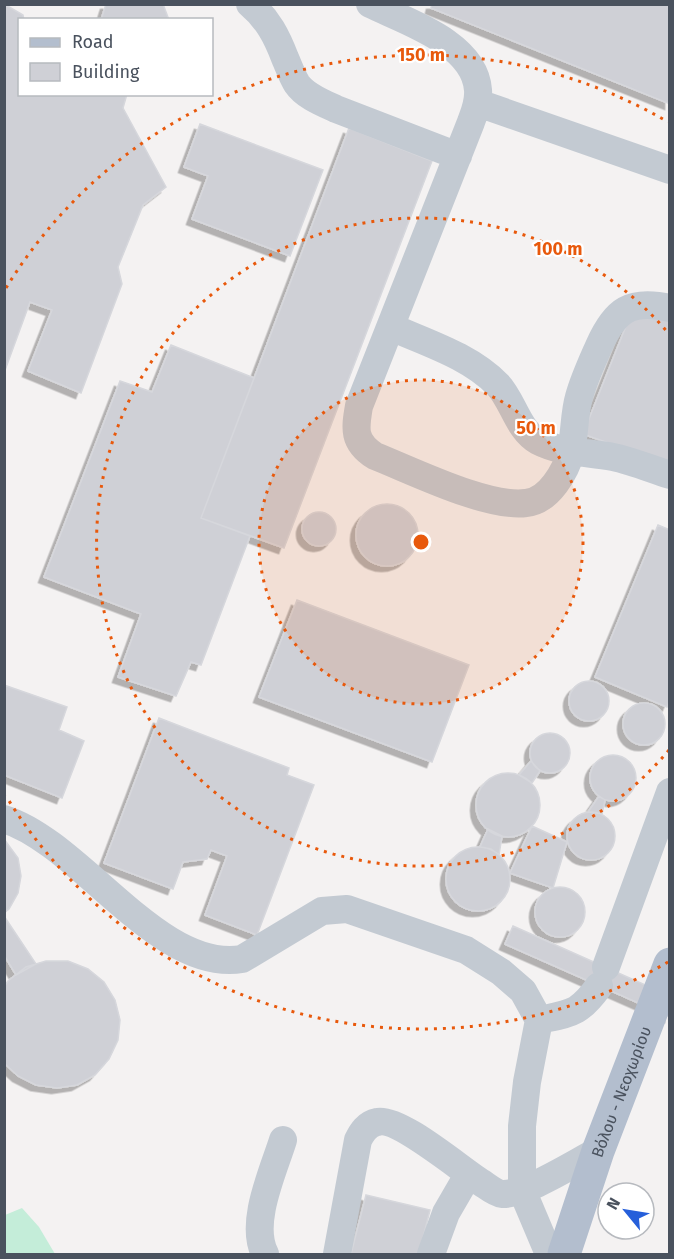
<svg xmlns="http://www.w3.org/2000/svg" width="674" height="1259" viewBox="0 0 674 1259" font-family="'Fira Sans',sans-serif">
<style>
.green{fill:#c4edd9}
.building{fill:#cfd0d6;stroke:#d6d7dc;stroke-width:1.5;filter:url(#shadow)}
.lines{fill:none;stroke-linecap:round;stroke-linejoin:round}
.minor{stroke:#c3cad2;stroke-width:28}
.major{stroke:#b3bece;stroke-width:33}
.ring{fill:none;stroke:#e8590c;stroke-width:3;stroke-dasharray:3 6}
.labels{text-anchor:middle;stroke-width:4.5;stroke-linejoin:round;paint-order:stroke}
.street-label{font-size:16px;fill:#4a525e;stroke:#fff}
.centre{fill:#e8590c;stroke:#fff;stroke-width:3}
.ring-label{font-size:18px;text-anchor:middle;font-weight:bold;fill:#e8590c;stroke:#fff;stroke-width:4.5;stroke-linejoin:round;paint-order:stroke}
</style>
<defs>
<filter id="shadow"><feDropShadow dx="-5.5" dy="5.5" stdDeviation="0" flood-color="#0004"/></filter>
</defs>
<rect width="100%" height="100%" fill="#f4f2f2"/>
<path class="green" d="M22 1208 39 1227 55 1254H5V1215Z"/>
<path class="building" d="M4 4 23 15 24 20H20V94H127L123 108 166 187 143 205 118 267 122 284 81 393 28 371 52 310 30 302 4 373Z
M106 4H163L169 20H101Z
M432 4H670V104L431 8Z
M200 124 323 170 290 256 192 219 208 176 184 167Z
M349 128 432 161 284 548 201 518Z
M634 306 670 320V465L583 434Z
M171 345 254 378 201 518 250 536 201 665 191 662 176 696 118 677 141 614 44 577 120 381 152 392Z
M356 535a31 31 0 1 1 62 0a31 31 0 1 1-62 0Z
M302 529a17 17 0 1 1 34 0a17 17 0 1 1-34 0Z
M658 525 670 530V700L667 707 595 677Z
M297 600 469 665 432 762 259 697Z
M569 701a20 20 0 1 1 40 0a20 20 0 1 1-40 0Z
M4 685 67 707 59 730 84 741 62 798 4 775Z
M623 724a21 21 0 1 1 42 0a21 21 0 1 1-42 0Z
M159 718 289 768 287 775 314 785 257 935 205 915 227 856 211 850 207 859 183 862 173 889 104 863Z
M530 753a20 20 0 1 1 40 0a20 20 0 1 1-40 0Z
M590 778a23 23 0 1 1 46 0a23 23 0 1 1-46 0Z
M531 761 540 771 532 783 519 775Z
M476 805a32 32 0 1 1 64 0a32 32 0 1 1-64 0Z
M599 796 605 800 602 814 588 812Z
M567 836a24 24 0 1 1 48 0a24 24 0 1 1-48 0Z
M532 826 567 842 553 888 510 873Z
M488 829 502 836 499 855 491 849 480 847Z
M4 839 18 858 21 876 18 893 9 909 4 913Z
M446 879a32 32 0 1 1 64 0a32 32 0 1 1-64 0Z
M535 912a25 25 0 1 1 50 0a25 25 0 1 1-50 0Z
M4 916 36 964 16 975 4 955Z
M513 926 670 996V1017L505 944Z
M46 961H68L88 969 104 982 115 1000 120 1020 118 1040 109 1059 95 1075 77 1085 57 1088 36 1085 18 1076 4 1063V987L8 981 26 967Z
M366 1195 430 1210 419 1254H351Z"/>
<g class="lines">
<path class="minor" d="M250 4C268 19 277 37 285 58 289 67 292 76 297 84 305 96 323 103 336 109L458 156
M370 4C405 21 475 43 478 90 479 102 475 111 471 122L359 406C355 429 353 442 375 456 413 471 487 508 526 503 549 501 566 471 571 451 575 433 574 414 579 397 584 379 592 362 599 346 615 310 630 299 670 308
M478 103 670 170
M391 327C427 343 470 356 498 385 513 401 518 430 538 441 561 453 587 452 613 457 632 461 651 469 670 475
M4 819C81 843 158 973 242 959L322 911 347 909 466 950 501 972 523 991 539 1020 527 1082 522 1126V1190L549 1254
M606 967 670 792
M539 1020C571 1013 579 1014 599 986
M265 1254C249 1223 273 1172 283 1140
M337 1254 358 1140C362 1132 367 1124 377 1122 398 1116 461 1170 482 1183 488 1187 495 1193 502 1194 525 1195 576 1162 598 1151
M431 1254 446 1213 468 1175"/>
<path class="major" id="s1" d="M564 1254 598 1151 670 964"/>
</g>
<circle cx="421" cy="542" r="162" fill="#e8590c" fill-opacity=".12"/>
<g class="ring">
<circle cx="421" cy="542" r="162"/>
<path d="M669 750A324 324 0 1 1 669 334"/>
<path d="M668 962A487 487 0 0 1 6 796M6 288A487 487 0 0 1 668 122"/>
</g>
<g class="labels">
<g class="street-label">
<text dy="6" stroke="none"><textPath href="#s1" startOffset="172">Βόλου - Νεοχωρίου</textPath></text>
</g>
</g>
<circle cx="421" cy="542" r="9" class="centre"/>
<g class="ring-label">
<text x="421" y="61">150 m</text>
<text x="558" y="255">100 m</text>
<text x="536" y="434">50 m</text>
</g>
<rect width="674" height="1259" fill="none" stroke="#4a525e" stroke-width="12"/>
<rect x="18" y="18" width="195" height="78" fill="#ffffff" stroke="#b7babf" stroke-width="1.5"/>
<rect x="30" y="38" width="30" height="9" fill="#b3bece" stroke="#b7babf" stroke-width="1.5"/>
<text x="72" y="48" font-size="18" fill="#4a525e">Road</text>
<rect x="30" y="63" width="30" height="18" fill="#cfd0d6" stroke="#b7babf" stroke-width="1.5"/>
<text x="72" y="78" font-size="18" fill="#4a525e">Building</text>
<g transform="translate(626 1211) rotate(300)"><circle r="28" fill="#ffffff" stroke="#b7babf" stroke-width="1.5"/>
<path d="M0-4.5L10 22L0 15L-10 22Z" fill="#265fda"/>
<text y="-9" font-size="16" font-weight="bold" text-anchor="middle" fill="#4a525e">N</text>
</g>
</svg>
